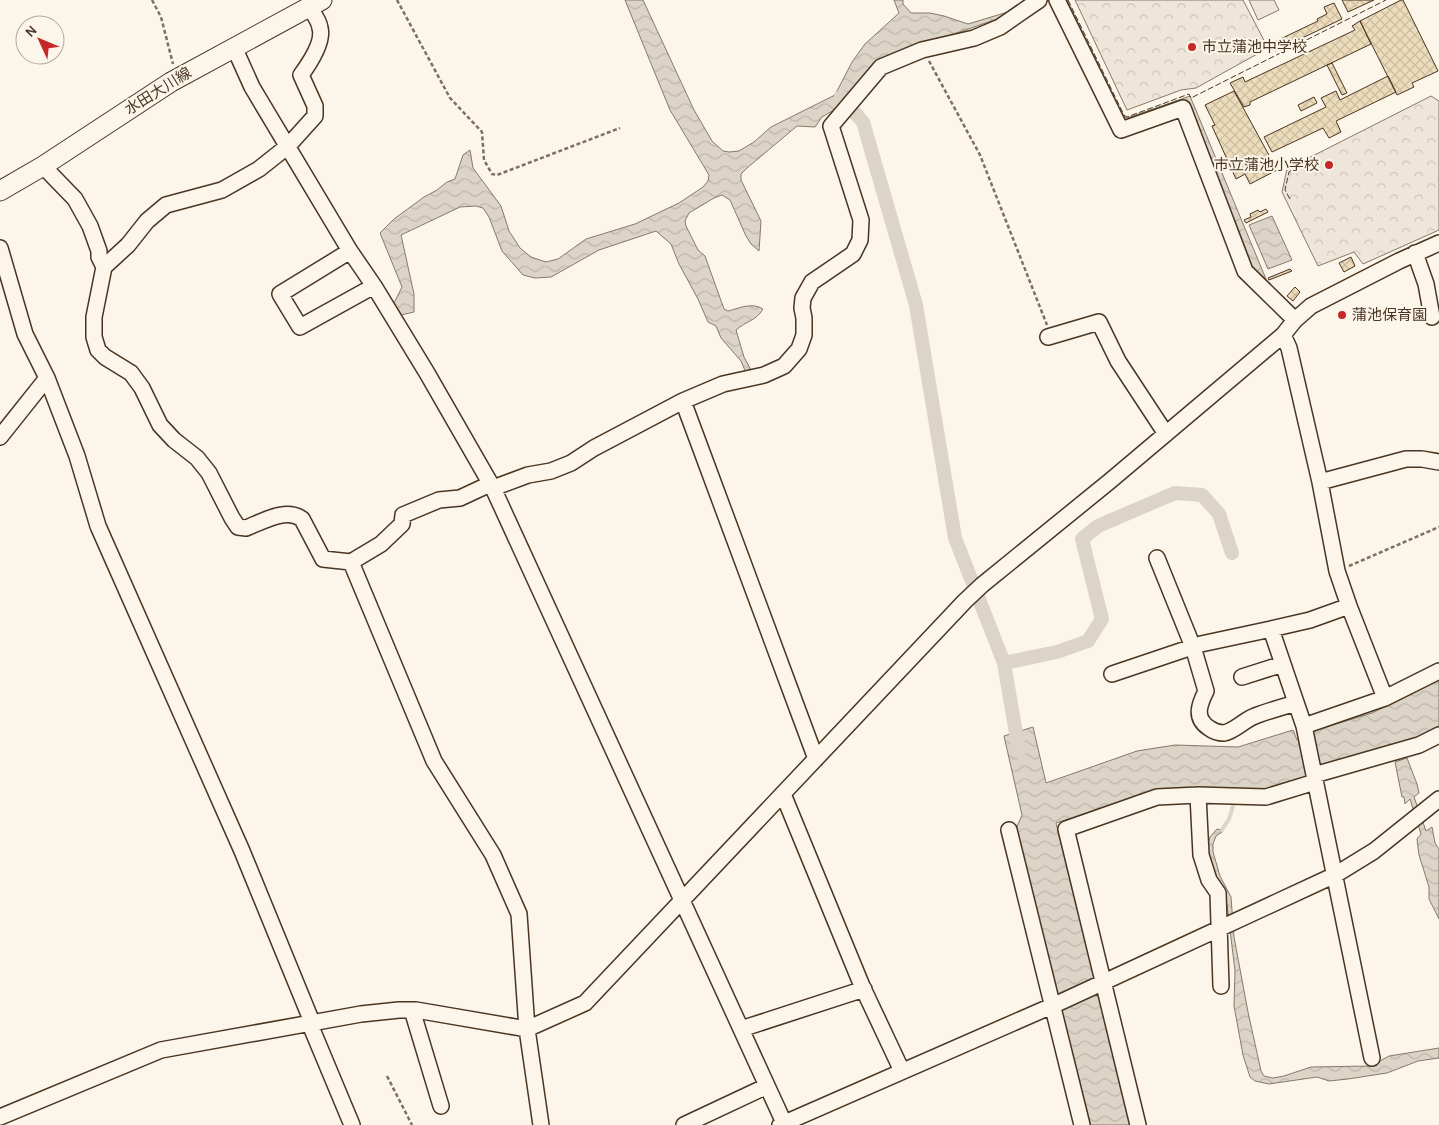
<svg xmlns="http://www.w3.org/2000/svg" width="1439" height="1125" viewBox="0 0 1439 1125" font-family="Karla,'Noto Sans JP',sans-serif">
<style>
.grass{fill:#ede6d9;stroke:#887966}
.park{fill:url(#park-crowns);stroke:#887966}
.water{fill:url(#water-waves);stroke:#887966}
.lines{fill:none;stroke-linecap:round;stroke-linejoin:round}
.stream{stroke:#dcd4c6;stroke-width:4}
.canal{stroke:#dcd4c6;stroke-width:14}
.building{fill:url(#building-cross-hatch);stroke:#4a3520}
.minor-casing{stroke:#4a3520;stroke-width:18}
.major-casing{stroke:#4a3520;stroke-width:21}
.path{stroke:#7f6f5c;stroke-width:2.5;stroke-dasharray:4 2.5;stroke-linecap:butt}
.minor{stroke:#fbf6e9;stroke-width:15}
.major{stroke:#fbf6e9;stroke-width:19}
.fence{stroke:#4a3520;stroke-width:1;stroke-dasharray:6 2.5;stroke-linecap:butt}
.poi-dot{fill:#c62828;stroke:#fbf6e9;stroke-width:2}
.labels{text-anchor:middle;stroke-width:4;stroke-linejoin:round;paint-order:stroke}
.poi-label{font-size:15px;fill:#4a3520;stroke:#fbf6e9;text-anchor:start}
.street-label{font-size:15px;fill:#4a3520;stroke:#fbf6e9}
</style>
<defs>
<pattern id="park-crowns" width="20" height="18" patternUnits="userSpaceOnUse" patternTransform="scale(1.25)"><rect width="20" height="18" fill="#ede6d9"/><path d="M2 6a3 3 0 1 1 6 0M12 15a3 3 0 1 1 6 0" fill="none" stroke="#cdc6ba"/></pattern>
<pattern id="water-waves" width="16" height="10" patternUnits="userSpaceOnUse" patternTransform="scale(1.25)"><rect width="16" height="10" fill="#dcd4c6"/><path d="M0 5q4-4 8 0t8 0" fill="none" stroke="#beb7aa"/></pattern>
<pattern id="building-cross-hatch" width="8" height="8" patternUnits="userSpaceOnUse" patternTransform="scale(1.25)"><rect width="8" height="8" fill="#ecdcbc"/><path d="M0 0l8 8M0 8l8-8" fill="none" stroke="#ccbda1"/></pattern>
</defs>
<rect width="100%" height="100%" fill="#fbf6e9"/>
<path class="grass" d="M1249 0H1274L1279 10 1258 20Z"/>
<path class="park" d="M1075 0H1243L1268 48 1196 88 1181 90 1127 110Z
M1431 96 1439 101V230L1363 264 1354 252 1318 266 1282 192 1287 169Z"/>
<path class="water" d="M625 0H643L694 110 712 141 723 151 729 152 739 151 754 142 771 127 835 95 852 62 865 44 899 13 894 0H903V4L911 13H930L944 16 968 24 1011 11 997 19 948 36 937 38 879 61 834 110 822 117 815 127 797 126 747 168 741 174V180L761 221 759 251 751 244 746 236 730 200 722 195 714 198 689 213 685 221 686 226 698 250 705 256 724 309 728 311C740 308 752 302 763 309 756 321 746 321 736 330L744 357 752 372 746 373 741 361 721 338 716 326 708 322 698 299 679 264 671 244 656 231 599 250 551 277 535 278 523 275 502 251 489 217 483 208 476 206 460 207 401 235 414 294V312L401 315 394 303 402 287 380 233 394 219 424 197 437 190 447 182 455 179 463 155 470 150 473 168 501 206 509 231 520 248 531 257 546 262 558 259 586 239 635 224 679 203 703 187 708 181 709 175 670 110Z
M1063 0H1067L1123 116 1127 118 1190 96 1266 279 1264 280 1254 271 1234 218 1229 215 1213 178 1217 173 1187 100 1125 122Z
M1272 216 1292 260 1268 269 1249 225Z
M1439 678V727L1411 741 1322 768 1321 763 1306 768 1307 773 1303 779 1264 790 1150 792 1056 823 1131 1125H1089L1016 829 1022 815 1004 736 1033 727 1046 783 1137 751 1175 745 1238 747 1293 730 1297 740 1312 736 1313 731 1372 713 1403 698 1404 694Z
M1407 758 1417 784 1419 793 1414 797 1426 831 1432 827 1435 843 1439 849V919L1429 899V887L1419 855 1417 839 1421 834 1410 799 1405 804 1404 797H1402L1395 762Z
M1217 829 1222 830V832L1216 836 1213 844V852L1220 876 1231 897 1234 937 1248 1012 1261 1071 1264 1076 1273 1078 1284 1076 1311 1067 1371 1066 1389 1056 1439 1048V1058L1418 1061 1387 1073 1348 1079 1329 1081 1317 1077 1269 1084 1255 1081 1250 1077 1243 1055 1234 1006 1235 971 1227 905 1211 867 1208 851V843L1210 837Z"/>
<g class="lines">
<path class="stream" d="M1222 830 1229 819 1235 800"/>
<path class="canal" d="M841 97 863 122 916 305 955 538 1004 663 1019 751
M1004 663 1057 652 1088 641 1102 619 1082 539 1098 526 1175 493 1202 495 1219 514 1232 553"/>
</g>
<path class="building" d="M1342 0H1374L1348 12Z
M1401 0H1403L1438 71 1412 83 1414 87 1397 95 1360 21Z
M1334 3 1342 19 1275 51 1272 43 1318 21 1317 19 1327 14 1324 7Z
M1360 21 1371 44 1250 102V105L1244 107 1230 83 1243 77 1245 82 1355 30 1352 26Z
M1332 63 1347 93 1342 95 1327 65Z
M1388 76 1396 92 1336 121 1341 132 1329 138 1323 128 1272 152 1264 137 1326 107 1321 98 1336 91 1340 100Z
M1234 91 1277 170 1250 184 1245 174 1236 179 1212 126 1215 125 1205 105Z
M1314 97 1317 103 1301 111 1298 105Z
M1266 209 1268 212 1246 223 1244 220 1251 217 1250 214 1258 210 1260 212Z
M1351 257 1355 266 1344 272 1339 263Z
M1290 269 1292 271 1269 280 1268 278Z
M1295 287 1300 292 1293 301 1287 296Z"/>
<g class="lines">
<defs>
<path id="minor" d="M1057 0 1121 130 1183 108 1245 271 1295 320
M234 47 252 87 350 251 374 286 427 373 493 488
M43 166 75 199 90 226 99 251V257L104 267 94 317V337L98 350 105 357 131 373 142 388 160 425 174 440 197 458 209 473 232 518 238 527 246 528C262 522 286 507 302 519L323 559 351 562 434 761 493 855 519 914 527 1029 541 1125
M0 248 25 334 47 378 77 456 98 526 242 851 312 1022
M350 251 280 294 300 327 374 286
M1415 253 1426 284 1432 317
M104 267 128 245 147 221 166 205 222 190 259 169 288 146 315 116V106L301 75C309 64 324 42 320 28 319 20 313 13 309 7
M1283 335 1289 348 1320 482 1337 571 1349 606 1310 620 1271 629 1304 726 1385 698 1439 671
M1048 337 1099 322 1118 361 1166 434
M683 401 816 759
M0 437 47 378
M1320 482 1406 459H1422L1439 462
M1157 558 1193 647 1206 691C1199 705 1194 718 1209 728 1213 731 1218 733 1224 733 1235 731 1244 720 1255 716 1268 711 1282 707 1296 703
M351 562 381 544 402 524 403 515 439 500 460 498 490 484
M1349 606 1385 698
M1112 674 1201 644 1271 629
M1242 677 1283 664
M1304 726 1372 1058
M1314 775 1419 745 1439 735
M783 794 862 986 902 1071
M1198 795 1201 855 1209 880 1218 893 1221 986
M1009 830 1082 1125
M412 1010 441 1106
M309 1022 352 1125
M741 1029 864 989
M0 1117 161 1050 361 1014 399 1010H416L527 1029 585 1003 965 601 982 585 1110 481 1283 335 1295 320 1311 306 1399 261 1439 243
M684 1125 767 1086
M780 1125 1063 1001 1335 875 1374 851 1439 799
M785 1125 493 488 528 475 551 471 571 463 594 448 683 401 723 384 764 375 784 366 799 349 804 335V318L802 308 803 298 812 282 853 254 860 240 861 220 831 126 881 67 922 50 974 38 1000 27 1039 0
M1138 1125 1066 829 1157 797 1198 795 1266 797 1315 782"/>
<path id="major" d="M0 191 43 166 171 82 322 0"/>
</defs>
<use href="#minor" class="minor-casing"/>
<use href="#major" class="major-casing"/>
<path class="path" d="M152 0 161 17 173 64
M397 0 450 98 482 132 484 160 492 174 497 175 620 128
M929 61 980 155 1047 325
M1349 566 1439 527
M387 1076 412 1125"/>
<use href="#minor" class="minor"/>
<use href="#major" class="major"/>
<path class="fence" d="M1068 0 1124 115 1127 117 1189 94 1191 98 1386 0
M1290 199 1285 190 1289 172 1298 166"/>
</g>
<g class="poi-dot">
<circle cx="1192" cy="47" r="5"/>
<circle cx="1329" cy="165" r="5"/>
<circle cx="1342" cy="315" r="5"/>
</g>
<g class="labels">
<g class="poi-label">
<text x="1202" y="52">市立蒲池中学校</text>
<text x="1319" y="170" text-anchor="end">市立蒲池小学校</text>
<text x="1352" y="320">蒲池保育園</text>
</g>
<g class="street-label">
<text transform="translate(158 91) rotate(-32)" y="5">水田大川線</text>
</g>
</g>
<g transform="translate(40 40) rotate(314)"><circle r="24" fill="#fbf6e9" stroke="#b4a999"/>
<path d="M0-4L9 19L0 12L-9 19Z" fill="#c62828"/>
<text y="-8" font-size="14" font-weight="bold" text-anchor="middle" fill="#4a3520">N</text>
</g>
</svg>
